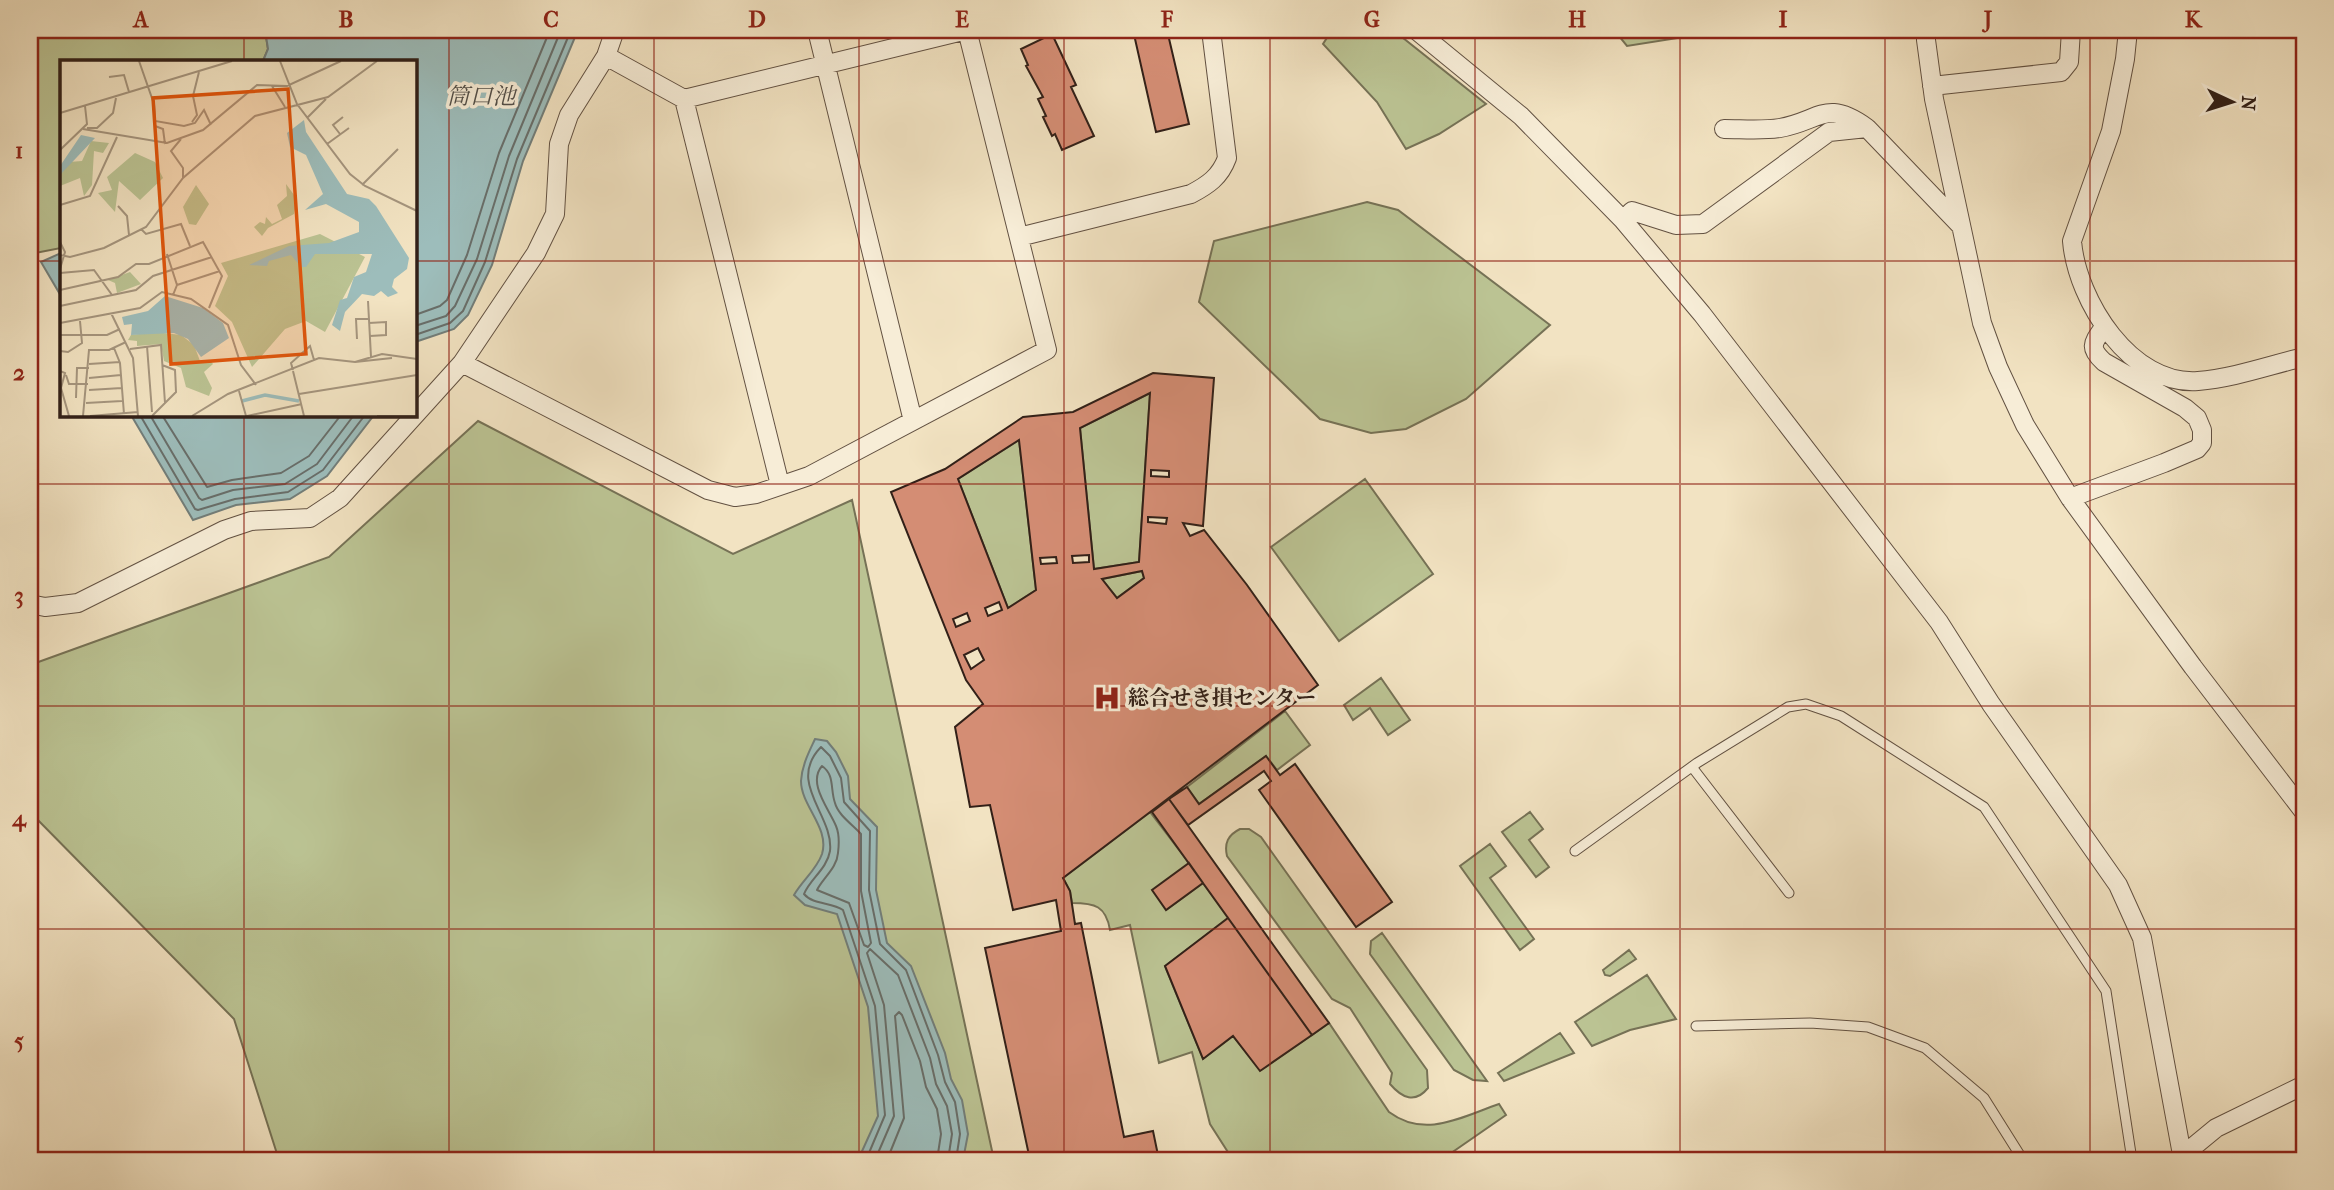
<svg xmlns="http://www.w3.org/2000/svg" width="2334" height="1190" viewBox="0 0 2334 1190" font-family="'IM FELL French Canon','Noto Serif JP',serif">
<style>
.green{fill:#bbc393;stroke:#767256;stroke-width:2}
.water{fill:#9dbdbb;stroke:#727e7a;stroke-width:2}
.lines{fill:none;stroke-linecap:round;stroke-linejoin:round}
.shore{stroke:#686e6a;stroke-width:2}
.building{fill:#d48d74;stroke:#322018;stroke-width:2;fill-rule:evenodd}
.lane-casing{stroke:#625142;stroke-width:11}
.street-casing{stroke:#625142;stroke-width:20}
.lane{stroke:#f7edd7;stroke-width:9}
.street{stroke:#f7edd7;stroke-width:18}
.grid{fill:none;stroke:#8f2418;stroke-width:2;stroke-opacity:0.55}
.labels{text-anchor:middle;stroke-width:7;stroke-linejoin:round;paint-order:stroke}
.poi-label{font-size:21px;font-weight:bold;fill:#322018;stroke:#f7edd7;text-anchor:start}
.water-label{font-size:23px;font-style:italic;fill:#524f49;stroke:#f7edd7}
.inset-river{fill:none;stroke:#9dbdbb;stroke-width:3.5}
.inset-road{fill:none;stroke:#a5957e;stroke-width:2}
.view{fill:#df560d;fill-opacity:0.15;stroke:#df560d;stroke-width:3.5}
.inset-edge{fill:none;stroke:#322018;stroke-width:3.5}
.neatline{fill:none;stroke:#8f2418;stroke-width:2.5}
.grid-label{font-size:23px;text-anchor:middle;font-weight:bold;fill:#8f2418}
</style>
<rect width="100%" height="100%" fill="#f2e3c2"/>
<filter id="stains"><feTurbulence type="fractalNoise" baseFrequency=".00286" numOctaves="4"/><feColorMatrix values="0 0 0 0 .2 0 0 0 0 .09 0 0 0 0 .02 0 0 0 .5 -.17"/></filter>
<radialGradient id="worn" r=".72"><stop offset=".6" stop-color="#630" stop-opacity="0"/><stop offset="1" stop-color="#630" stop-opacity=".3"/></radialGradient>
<path class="green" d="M30 30H265L268 49 263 61H61V248L30 254Z
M1332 30H1393L1486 104 1439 134 1406 149 1377 102 1323 44Z
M1614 30H1714L1709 33 1627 46Z
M1367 202 1398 210 1550 325 1466 399 1406 429 1371 433 1320 419 1199 302 1214 241Z
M1150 393 1139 562 1094 569 1080 428Z
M478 421 733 554 852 500 994 1160H279L234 1019 30 812V665L329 557Z
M1019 440 1036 590 1008 608 958 479Z
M1365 479 1433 574 1339 641 1271 547Z
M1142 571 1144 578 1117 598 1102 579Z
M1381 678 1410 720 1388 735 1370 708 1353 720 1344 705Z
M1285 711 1310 745 1277 770 1266 756 1199 804 1187 787Z
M1150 812 1189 863 1166 910 1203 883 1229 918 1165 966 1203 1059 1233 1036 1261 1070 1329 1023 1389 1112C1425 1139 1461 1117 1499 1104L1506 1115 1441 1160H1233L1210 1124 1192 1052 1159 1063 1130 925 1110 930C1106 906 1095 903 1072 903L1070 891 1063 878Z
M1530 812 1543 829 1529 840 1549 867 1536 877 1502 832Z
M1240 829H1249L1261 837 1427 1070 1428 1088C1415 1104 1402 1098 1390 1084L1392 1073 1350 1008 1332 999 1227 856C1224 843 1228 835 1240 829Z
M1490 844 1506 866 1490 878 1534 939 1520 950 1460 866Z
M1382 933 1487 1081 1473 1080 1454 1070 1370 954 1371 941Z
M1629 950 1636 959 1610 976 1605 975 1603 970Z
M1647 975 1676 1019 1630 1030 1592 1046 1575 1022Z
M1560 1033 1574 1053 1504 1081 1498 1073Z"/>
<path class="water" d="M265 30H578L523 161 492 265 468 315 454 329 415 342V61H263L268 49Z
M61 253V296L41 262Z
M131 415H374L327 476 290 499 236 505 193 520Z
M815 739 827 741 836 752 848 776 850 799 877 827 876 890 887 943 911 966 945 1053 951 1079 962 1100 968 1134 963 1160H858L878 1116 868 1007 837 914 805 905 794 895C802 881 817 869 822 854 830 828 801 806 801 781 802 765 809 752 815 739Z"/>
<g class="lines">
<path class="shore" d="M415 315 440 306 447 300 467 255 499 153 550 30
M415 326 446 316 455 306 477 259 509 156 561 30
M415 335 450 323 463 311 485 262 517 159 571 30
M140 415 195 509 198 510 235 499 288 492 323 470 365 415
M150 415 199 498 202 500 233 490 285 484 317 464 354 415
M162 415 207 487 232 480 281 473 309 456 341 415
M822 766C835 775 830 789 835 803 838 815 853 825 861 834V891L871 943 868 947 864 945 849 903 817 890C823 878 837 868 838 853 839 845 839 833 836 826 829 809 807 783 822 766Z
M866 1160 885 1115 875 1006 843 910C832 902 813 905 804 894 810 879 827 869 830 851 834 815 786 783 821 747L830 756 841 778 844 802 870 831 869 890 880 944 906 970 938 1055 945 1082 955 1102 960 1134 956 1160
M875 1160 894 1116 884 1005 867 953 870 949 898 975 930 1058 936 1084 947 1106 952 1134 948 1160
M887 1160 904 1118 895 1016 899 1012 902 1015 920 1061 926 1087 937 1109 941 1134 937 1160"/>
</g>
<path class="building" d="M1133 30H1167L1189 124 1156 132Z
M1052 34 1076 85 1071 87 1094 136 1062 150 1055 134 1052 136 1043 117 1046 116 1038 99 1043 97 1026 66 1028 65 1021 49Z
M1153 373 1214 378 1203 526 1183 523 1190 536 1204 530 1247 585 1318 685 1063 878 1070 891 1075 924 1081 923 1124 1137 1153 1131 1159 1160H1030L985 948 1061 931 1056 900 1013 910 990 805 970 807 955 727 983 704 966 680 891 492 945 469 1023 417 1073 412ZM1150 393 1139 562 1094 569 1080 428ZM1019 440 1036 590 1008 608 958 479ZM1151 470 1169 471V477L1151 476ZM1148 517 1167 518 1166 524 1148 522ZM1089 555V562L1073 563 1072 556ZM1056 557 1057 563 1041 564 1040 558ZM1142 571 1144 578 1117 598 1102 579ZM999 602 1002 610 988 616 985 608ZM967 613 970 621 956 627 953 619ZM978 648 984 660 971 669 964 655Z
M1266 756 1280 775 1295 764 1392 902 1356 927 1259 790 1271 781 1264 771 1188 825 1169 799 1187 787 1199 804Z
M1169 799 1329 1023 1312 1035 1152 812Z
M1189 863 1203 883 1166 910 1152 890Z
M1228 918 1312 1035 1260 1071 1233 1036 1203 1059 1165 966Z"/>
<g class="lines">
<defs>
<path id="lane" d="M2297 30 2304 42
M1692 767 1789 893
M1575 851 1697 763 1788 707 1806 704 1841 716 1984 807 2106 991 2132 1160
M1696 1026 1810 1023 1868 1027 1925 1048 1984 1098 2023 1160"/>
<path id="street" d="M817 30 913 421
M1416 30 1521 116 1623 220 1702 314 1939 622 1991 704 2118 885 2142 938 2183 1160
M1926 30V40L1934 99 1982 323 1998 367 2025 425 2070 498 2193 667 2304 812
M2128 30 2125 59 2111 131 2072 241C2077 301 2131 386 2198 381 2234 378 2270 365 2304 357
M606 56 684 99 780 485
M1932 86 2061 72 2069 62 2071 30
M684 99 967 30
M1724 129C1742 129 1762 131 1780 128 1820 121 1826 98 1867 128
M1623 220 1632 211 1676 225 1703 224 1829 132 1867 128 1961 226
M1019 237 1191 194C1208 185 1220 177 1227 158L1211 30
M462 363 708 490 735 497 756 494 809 476 1047 350 967 30
M2070 498 2164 463 2197 449 2202 443V430L2197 418 2185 408 2104 362C2088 347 2093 343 2104 327
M30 604 45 607 78 603 224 530 251 521 310 518 340 498 462 363 536 253 555 214 559 144 569 115 606 56 615 30
M2182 1156 2216 1128 2304 1085"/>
</defs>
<use href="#lane" class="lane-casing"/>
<use href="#street" class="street-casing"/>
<use href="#lane" class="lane"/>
<use href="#street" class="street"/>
</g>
<path class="grid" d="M244 30V61M449 30V1160M654 30V1160M859 30V1160M1064 30V1160M1270 30V1160M1475 30V1160M1680 30V1160M1885 30V1160M2090 30V1160M30 261H61M415 261H2304M244 415V1160M30 484H2304M30 706H2304M30 929H2304"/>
<defs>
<symbol id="hospital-bare" viewBox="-9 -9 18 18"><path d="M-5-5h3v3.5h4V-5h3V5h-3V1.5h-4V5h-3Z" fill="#8f2418" stroke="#f7edd7" stroke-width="2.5" paint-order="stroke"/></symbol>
</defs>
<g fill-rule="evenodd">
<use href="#hospital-bare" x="1088" y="679" width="38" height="38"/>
</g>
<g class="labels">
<g class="poi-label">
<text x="1128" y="705">総合せき損センター</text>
</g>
<g class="water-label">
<text x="481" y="104">筒口池</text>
</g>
</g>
<g transform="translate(60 60)">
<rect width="357" height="357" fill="#f2e3c2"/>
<path d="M31 81 49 83 43 93 34 91 32 125 24 136 20 118 0 126V109L9 102 22 101ZM75 93 95 102 103 118 80 140 59 121 55 152 38 133 52 130 47 117ZM226 124 237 139 234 154 208 168 202 176 194 167 200 162 205 164 206 157 212 164 222 159 217 145 227 136ZM136 125 149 144 136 165 129 164 123 147ZM260 174 305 197 265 272 246 261 225 269 192 307 172 262 155 246 168 216 161 203ZM70 212 81 224 57 233 55 223 48 220ZM95 272 121 275 134 285 140 301 150 300 153 304 144 312 152 328 149 336 126 327 121 308 104 301 101 284 77 286V281L68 280 71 275Z" fill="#bbc393"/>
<path d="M244 60 246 72 287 134 309 139 316 146 349 198 347 209 334 219 332 227 338 233 328 237 321 231 314 236 302 234 285 252 280 271 272 265 280 240 287 238 294 217 306 212 312 194H255L246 207H241L231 195 209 201 207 206 189 205 229 186 269 183 299 172V162L266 144 245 150 263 134 246 95 230 87 227 73ZM21 75 35 78 0 115V106ZM105 236 143 248 163 263 169 278 141 297 128 279 114 273 71 275 72 264 64 265 62 257 88 251Z" fill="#9dbdbb"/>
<path class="inset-river" d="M182 341 205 335 239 341"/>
<path class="inset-road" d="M79 1 94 44 95 61 124 66 135 63 144 50 151 65M220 1 237 44 290 114 305 126 357 151M49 17 64 15 69 32M212 26 225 47M0 53 172 1M247 58 266 39M95 61V66L103 69 105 84M132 62 137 55 133 36 139 12M27 68H37L53 53 56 38M23 69 107 83 143 70 197 25 227 26 281 1M280 74 273 65 283 57M121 79 111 91 123 108V118M267 84 289 68M0 90 27 64 25 46M357 97V130M302 125 338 89M0 145 30 136 57 77M58 146 67 156 69 175M81 169 86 174 121 164 130 186M0 182 5 192 0 209M107 194 117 225 113 235M0 195 10 197 44 188 86 167 123 118 195 56 268 37 317 1M0 213 34 210 52 235M117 225 160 211M0 230 58 217 76 204H89L143 182 162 216 149 248M308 241 311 297M0 246 76 230 93 216 152 197M51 253 73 298 78 356M0 263 80 248 102 232 131 239 168 265 181 305 196 325M309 263 326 262V275L310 276M0 275H47L60 269M297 279 296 259H309M87 286 92 352M54 288 60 303 64 354M70 289 101 285 105 343M0 291 8 292 22 283 20 261M295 302 332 298M29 304 60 302M233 310 231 303 250 286 254 300M0 311 5 313 1 328 9 356M233 311 244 356M6 315 9 324H28M29 318 61 315M29 330 62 328M179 331 186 356M239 334 357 315M16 338 17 308H29M26 343 62 341M23 356 29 290H49L66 282M30 356 78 352M92 356 116 332 115 310 102 305M132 356 168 334 259 298 295 302 322 294 357 299M187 356 242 344M317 356H357"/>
<path class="view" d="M228 29 246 294 111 304 93 38Z"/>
<rect width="357" height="357" class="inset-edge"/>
</g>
<rect width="2334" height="1190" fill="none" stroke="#f2e3c2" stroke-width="77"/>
<g transform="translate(2232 102) rotate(94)" stroke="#f7edd7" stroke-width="5" paint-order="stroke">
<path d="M0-5L12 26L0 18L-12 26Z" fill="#322018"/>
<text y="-10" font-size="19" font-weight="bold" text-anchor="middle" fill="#322018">N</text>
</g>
<rect x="38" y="38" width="2258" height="1114" class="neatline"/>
<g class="grid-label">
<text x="141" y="27">A</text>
<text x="346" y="27">B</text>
<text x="551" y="27">C</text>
<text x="757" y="27">D</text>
<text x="962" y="27">E</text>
<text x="1167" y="27">F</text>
<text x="1372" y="27">G</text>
<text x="1577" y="27">H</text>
<text x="1783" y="27">I</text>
<text x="1988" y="27">J</text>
<text x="2193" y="27">K</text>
<text x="19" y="158">1</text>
<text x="19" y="380">2</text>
<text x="19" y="603">3</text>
<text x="19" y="826">4</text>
<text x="19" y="1048">5</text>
</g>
<rect width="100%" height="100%" filter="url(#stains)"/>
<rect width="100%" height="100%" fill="url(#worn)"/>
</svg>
